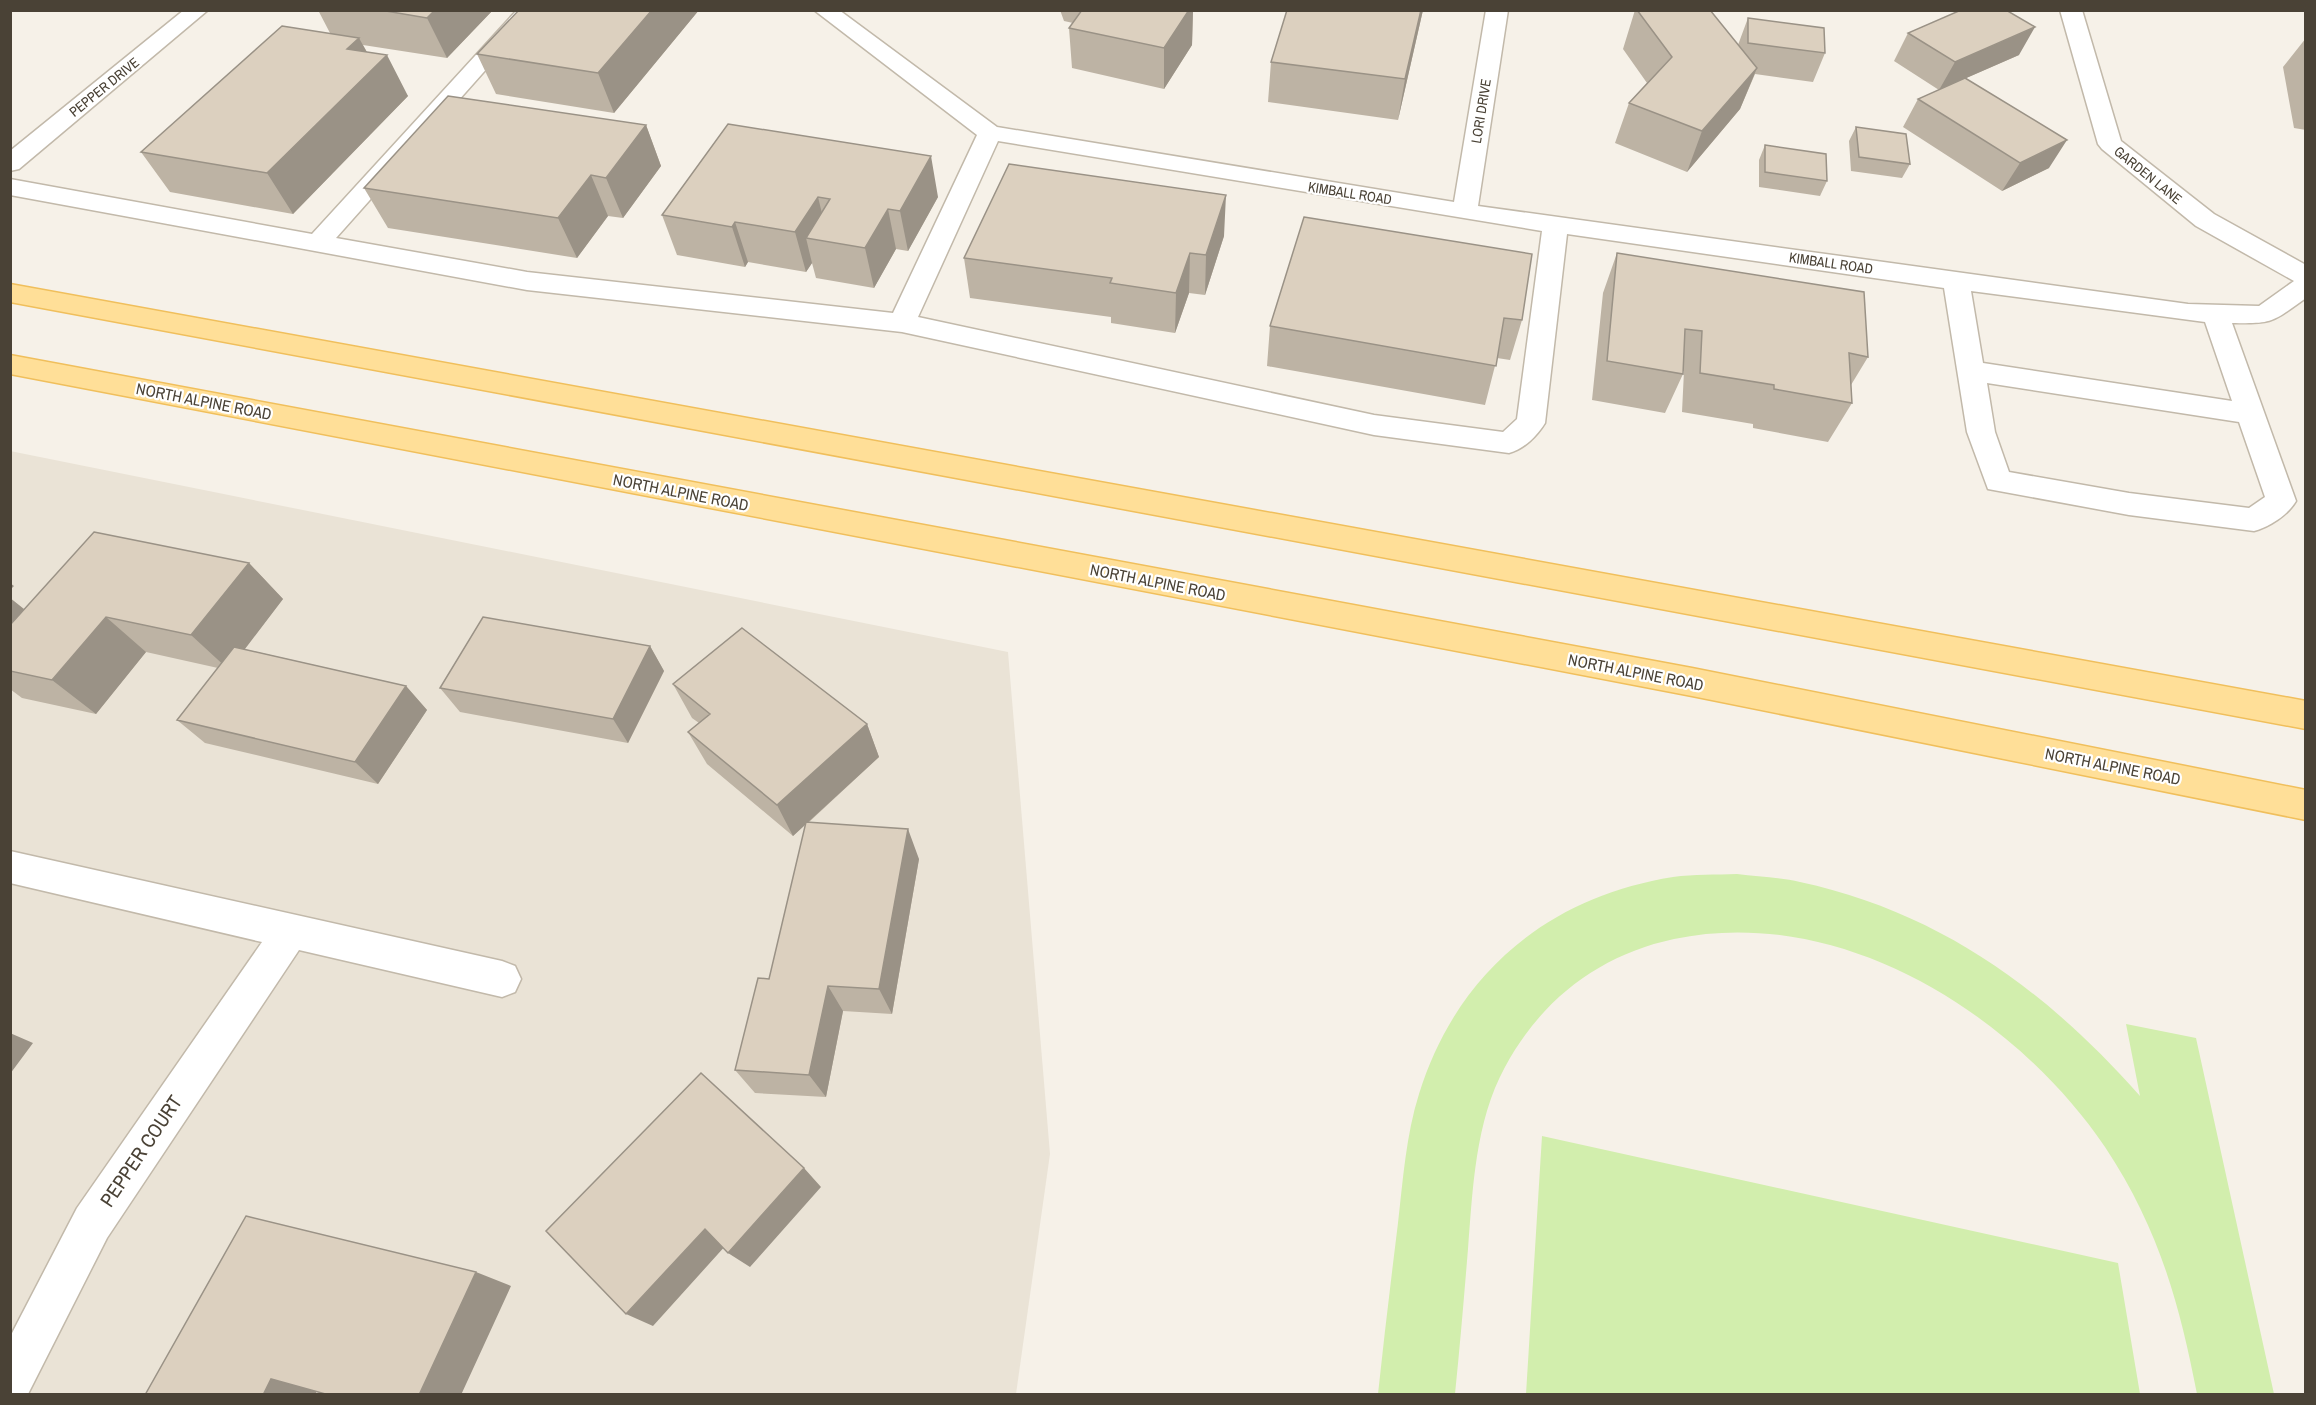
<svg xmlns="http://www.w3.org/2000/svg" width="2316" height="1405" viewBox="0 0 2316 1405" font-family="'Archivo Narrow',sans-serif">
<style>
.residential{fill:#eae3d6}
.green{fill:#d2eead}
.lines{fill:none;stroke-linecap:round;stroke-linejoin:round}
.minor-casing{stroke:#c2b9aa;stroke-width:3}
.major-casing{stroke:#f0bf5c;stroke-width:3}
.minor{fill:#fff;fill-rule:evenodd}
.major{fill:#ffdf98;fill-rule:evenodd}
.wall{fill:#bdb3a4}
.shaded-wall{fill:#9a9286}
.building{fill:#dcd0bf;stroke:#9a9286;stroke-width:1.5}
.labels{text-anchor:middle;stroke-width:4.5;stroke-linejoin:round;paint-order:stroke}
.far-street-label{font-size:14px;fill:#4a4236;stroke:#fff}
.street-label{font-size:16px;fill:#4a4236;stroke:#fff}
.near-street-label{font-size:20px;fill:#4a4236;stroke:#fff}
</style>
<rect width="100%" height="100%" fill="#f6f1e8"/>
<path class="residential" d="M10 451 1008 652 1050 1154 1016 1394H11Z"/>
<path class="green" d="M1737 874C1758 877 1780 877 1800 882 1940 912 2047 991 2140 1096L2126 1024 2196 1038 2274 1394H2197C2179 1301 2158 1227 2105 1147 2014 1013 1839 904 1674 939 1599 955 1541 1000 1505 1067 1475 1122 1473 1188 1468 1249 1464 1297 1460 1346 1455 1394H1378C1384 1337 1391 1280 1398 1223 1403 1180 1406 1135 1419 1094 1457 972 1549 897 1673 877 1694 874 1716 875 1737 874Z
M1542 1136 2118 1263 2140 1394H1526Z"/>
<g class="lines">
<defs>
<path id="minor" d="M184 10H208L19 169 10 171V151Z
M517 10H539L336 238 527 272 893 313 977 135 814 10H839L997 127 1454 202 1486 10H1508L1478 206 2188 304 2259 306 2294 281 2196 226 2102 149 2098 144 2060 10H2082L2121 141 2214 214 2306 265V298C2272 322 2274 324 2232 323L2296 501C2288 515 2269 527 2254 531L2129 515 1988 489 1967 432 1944 288 1567 234 1545 423C1537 436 1524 449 1509 453L1374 435 902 332 527 290 10 195V179L312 234ZM998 141 1542 231 1517 419 1503 432 1374 415 918 317ZM1971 291 2205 322 2232 401 1983 363ZM1987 383 2239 422 2265 497 2249 508 2129 493 2009 472 1995 432Z
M10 851 502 961 515 966 521 979 515 992 502 997 299 950 107 1238 28 1394H10V1337L77 1208 262 942 10 883Z"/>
<path id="major" d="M10 284 2306 701V729L10 302Z
M10 355 1692 668 2306 790V820L1692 696 10 374Z"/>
</defs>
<use href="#minor" class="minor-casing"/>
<use href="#major" class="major-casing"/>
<use href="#minor" class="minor"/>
<use href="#major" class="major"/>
</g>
<path class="wall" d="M318 10H493L447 58 363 45 367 52 408 96 293 214 170 192 141 152 330 33Z
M699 10 614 113 496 94 477 54Z
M1060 10H1193L1192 45 1164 89 1072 68 1069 28 1073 23 1064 21Z
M1287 10H1423L1398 120 1268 102 1271 62Z
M1635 10H1710L1738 45 1748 18 1825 53 1813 82 1755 74 1740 109 1687 172 1615 143 1629 103 1647 83 1623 49Z
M1908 33 2019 55 1966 78 2049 168 2002 191 1903 127 1918 99 1939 90 1894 61Z
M2306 38V130L2294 128 2283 67Z
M728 124 938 197 908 251 896 249 874 288 816 278 812 263 806 272 748 262 745 267 677 255 662 215Z
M646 125 661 166 623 218 608 216 577 258 388 228 364 188Z
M1856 127 1910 164 1902 178 1851 171 1849 141Z
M1765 145 1827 181 1820 196 1759 187V160Z
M1224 236 1205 295 1189 293 1175 333 1111 323V317L970 298 964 258Z
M1617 253 1868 357 1851 385 1852 403 1828 442 1753 428V424L1682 412 1684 371H1683V374L1665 413 1592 400 1603 293Z
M1532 254 1522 320 1510 360 1497 358 1485 405 1267 366 1270 326Z
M249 563 283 599 244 649 406 686 427 710 378 784 205 743 177 720 218 668 146 652 96 714 22 698 10 689V598L24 609Z
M650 646 664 671 628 743 460 712 440 688Z
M673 684 867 724 879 757 808 823 919 859 892 1014 843 1011 826 1097 755 1093 735 1070 769 979 806 824 793 836 707 764 688 732 699 723 692 718Z"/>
<path class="shaded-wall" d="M435 10H493L447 58 427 18Z
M652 10H699L614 113 598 73Z
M1189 10H1193L1192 45 1164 89V48Z
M1421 10H1423L1398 120 1405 79Z
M2035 27 2019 55 1939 90 1955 62Z
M359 38 375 67 387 55 408 96 293 214 267 173 347 49Z
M1757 68 1740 109 1687 172 1702 131Z
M646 125 661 166 623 218 606 178Z
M2067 140 2049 168 2002 191 2020 163Z
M931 156 938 197 908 251 900 211Z
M591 175 608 216 577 258 558 218Z
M1226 195 1224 236 1205 295 1206 255Z
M818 197 828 238H806L812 263 806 272 795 232Z
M888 209 896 249 874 288 865 248Z
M735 222 748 262 745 267 732 227Z
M1190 253 1189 293 1175 333 1176 293Z
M249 563 283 599 229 670 191 635Z
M10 583 14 586 10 590Z
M10 598 40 622 10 654Z
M106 617 146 652 96 714 52 680Z
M650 646 664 671 628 743 613 719Z
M406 686 427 710 378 784 355 762Z
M867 724 879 757 793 836 777 805Z
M908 829 919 859 892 1014 879 989Z
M828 986 843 1011 826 1097 809 1075Z
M10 1033 33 1043 10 1074Z
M804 1168 821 1187 750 1267 728 1253Z
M705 1229 727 1244 653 1326 626 1314Z
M476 1272 511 1286 461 1395H419Z
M271 1379 318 1388 315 1395H263Z"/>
<path class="building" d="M380 10H435L427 18Z
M519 10H652L598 73 477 54Z
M1082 10H1189L1164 48 1069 28Z
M1287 10H1421L1405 79 1271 62Z
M1637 10H1710L1757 68 1702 131 1629 103 1672 57Z
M1961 10H2006L2035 27 1955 62 1908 33Z
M1748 18 1824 28 1825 53 1748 43Z
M282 26 359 38 347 49 387 55 267 173 141 152Z
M1965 78 2067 140 2020 163 1918 99Z
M448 96 646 125 606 178 591 175 558 218 364 188Z
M728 124 931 156 900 211 888 209 865 248 806 238 830 199 818 197 795 232 735 222 732 227 662 215Z
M1856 127 1906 134 1910 164 1859 157Z
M1765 145 1826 154 1827 181 1765 172Z
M1009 164 1226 195 1206 255 1190 253 1176 293 1110 283 1112 278 964 258Z
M1304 217 1532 254 1522 320 1504 318 1496 366 1270 326Z
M1617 253 1864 292 1868 357 1849 353 1852 403 1774 389V385L1700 373 1702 331 1685 329 1683 374 1607 361Z
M94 532 249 563 191 635 106 617 52 680 10 671V625Z
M483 617 650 646 613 719 440 688Z
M742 628 867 724 777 805 688 732 710 714 673 684Z
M234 647 406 686 355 762 177 720Z
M806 822 908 829 879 989 828 986 809 1075 735 1070 758 978 769 979Z
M701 1073 804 1168 728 1253 705 1229 626 1314 546 1231Z
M246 1216 476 1272 419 1395H329L271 1379 263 1395H145Z"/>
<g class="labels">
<g class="far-street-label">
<text transform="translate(104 87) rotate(-39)" y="5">PEPPER DRIVE</text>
<text transform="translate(1481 111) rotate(-81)" y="5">LORI DRIVE</text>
<text transform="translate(2148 175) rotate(39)" y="5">GARDEN LANE</text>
<text transform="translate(1350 193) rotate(9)" y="5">KIMBALL ROAD</text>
<text transform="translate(1831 263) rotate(8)" y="5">KIMBALL ROAD</text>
</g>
<g class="street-label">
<text transform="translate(204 401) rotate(11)" y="6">NORTH ALPINE ROAD</text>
<text transform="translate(681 492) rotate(11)" y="6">NORTH ALPINE ROAD</text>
<text transform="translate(1158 582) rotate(11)" y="6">NORTH ALPINE ROAD</text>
<text transform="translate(1636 672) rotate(11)" y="6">NORTH ALPINE ROAD</text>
<text transform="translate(2113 766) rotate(11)" y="6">NORTH ALPINE ROAD</text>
</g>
<g class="near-street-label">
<text transform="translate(141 1151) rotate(-56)" y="7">PEPPER COURT</text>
</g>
</g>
<rect width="2316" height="1405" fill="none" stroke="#4a4236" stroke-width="24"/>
</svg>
